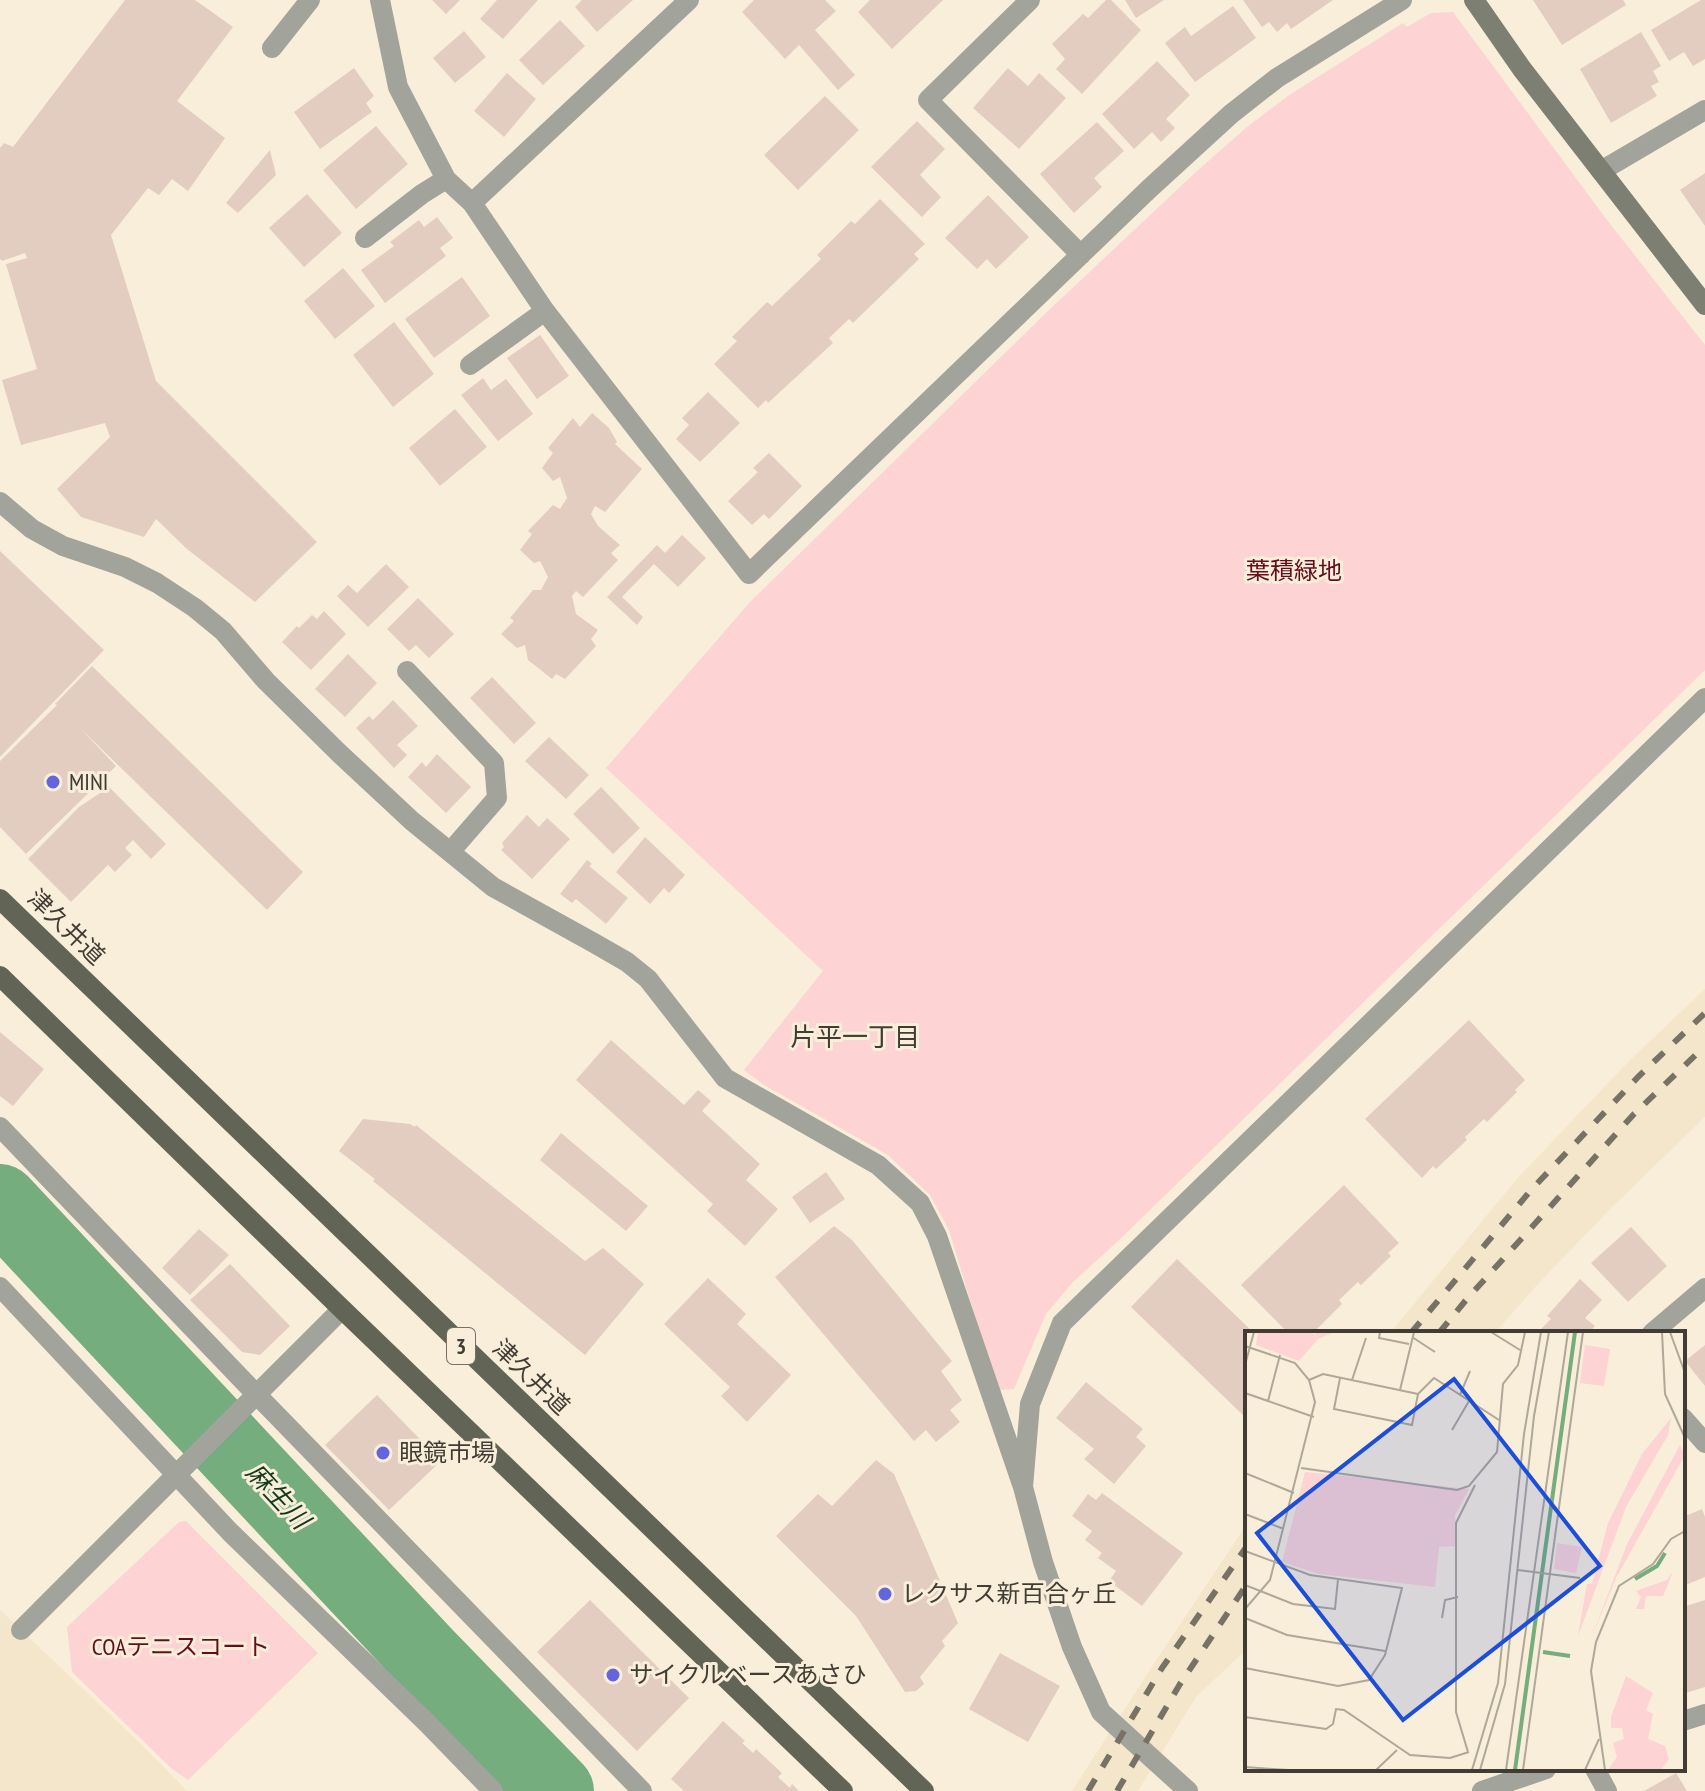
<svg xmlns="http://www.w3.org/2000/svg" width="1705" height="1791" viewBox="0 0 1705 1791" font-family="'PT Sans Narrow','Noto Sans JP',sans-serif">
<style>
.built{fill:#f4e6ca}
.green{fill:#fdd3d3}
.lines{fill:none;stroke-linecap:round;stroke-linejoin:round}
.river{stroke:#75ad7e;stroke-width:76}
.building{fill:#e3cdc1}
.street{stroke:#a2a39a;stroke-width:20}
.secondary{stroke:#7c7f72;stroke-width:20}
.primary{stroke:#626555;stroke-width:20}
.rail{stroke:#787266;stroke-width:6;stroke-dasharray:14 14;stroke-linecap:butt}
.poi-dot{fill:#6365dd;stroke:#f9eeda;stroke-width:3}
.labels{text-anchor:middle;stroke-width:6;stroke-linejoin:round;paint-order:stroke}
.shield{fill:#f9eeda;stroke:#787166;stroke-width:2}
.shield-label{font-size:22px;font-weight:bold;fill:#413c34}
.park-label{font-size:24px;fill:#650d1e;stroke:#f9eeda}
.poi-label{font-size:24px;fill:#413c34;stroke:#f9eeda;text-anchor:start}
.street-label{font-size:24px;fill:#413c34;stroke:#f9eeda}
.neighbourhood-label{font-size:26px;fill:#413c34;stroke:#f9eeda}
.water-label{font-size:26px;font-style:italic;fill:#113b1c;stroke:#f9eeda}
.inset-river{fill:none;stroke:#75ad7e;stroke-width:4}
.inset-road{fill:none;stroke:#afa798;stroke-width:2}
.view{fill:#1d4ed8;fill-opacity:0.15;stroke:#1d4ed8;stroke-width:4}
.inset-edge{fill:none;stroke:#413c34;stroke-width:4}
</style>
<rect width="100%" height="100%" fill="#f9eeda"/>
<path class="built" d="M1705 989V1117L1612 1207 1537 1285 1495 1333H1390L1516 1180 1628 1062Z
M1247 1524V1649L1196 1697 1138 1791H1072L1155 1662Z
M0 1610 141 1744 187 1791H0Z"/>
<path class="green" d="M1453 12 1604 216 1705 345V670L1117 1242 1073 1282 1046 1314 1014 1389 997 1390 949 1230 930 1195 888 1155 764 1085 744 1070 823 971 606 768 750 602 1048 311 1197 171 1247 127 1288 96 1403 23 1407 27 1431 13Z
M186 1521 318 1653 188 1780 171 1768 72 1672 67 1627 179 1522Z"/>
<g class="lines">
<path class="river" d="M0 1202 425 1656 556 1791"/>
</g>
<path class="building" d="M125 0H195L233 27 177 101 225 138 188 191 172 179 159 195 148 188 111 235 156 381 317 542 255 602 187 549 156 519 144 537 81 517 57 489 110 437 105 423 21 445 2 380 37 369 6 264 27 258 25 253 2 261 0 259V148L4 143 13 147Z
M432 0H460L446 14Z
M497 0H538L503 39 480 19Z
M582 0H633L597 32 575 7Z
M754 0H825L836 11 815 30 855 75 838 90 799 45 785 59 742 12Z
M870 0H943L892 49 858 12Z
M1106 0H1111L1141 30 1082 94 1056 69 1065 59 1052 44 1083 14 1088 18Z
M1125 0H1164L1136 18Z
M1243 0H1333L1291 29 1287 23 1277 32 1269 22 1262 27Z
M1533 0H1623L1626 5 1562 45Z
M1701 0H1705V59L1693 66 1684 52 1669 61 1651 30Z
M1233 6 1256 38 1195 82 1165 43 1185 27 1191 36Z
M560 20 585 46 543 85 519 60Z
M464 31 486 57 455 83 433 58Z
M1641 32 1661 66 1653 71 1659 82 1651 86 1657 96 1611 123 1580 69Z
M1157 61 1190 95 1166 119 1175 128 1161 142 1152 132 1134 149 1102 114Z
M354 68 374 96 366 103 372 112 320 149 294 112Z
M1008 68 1028 86 1039 73 1066 98 1019 149 973 108Z
M507 73 536 99 504 137 474 111Z
M825 96 859 130 798 190 764 155Z
M917 121 945 149 920 175 941 197 922 217 871 167Z
M1097 122 1124 151 1094 178 1102 187 1074 213 1040 174Z
M376 126 408 164 356 209 323 170Z
M270 150 276 175 238 213 226 203Z
M1705 173V226L1680 190Z
M307 194 342 233 304 267 269 228Z
M988 195 1029 237 996 269 987 259 977 269 945 238Z
M880 199 925 244 914 254 919 259 853 323 849 319 829 338 833 343 768 403 766 400 758 408 714 364 737 341 732 337 767 302 772 306 821 259 817 255 851 221 855 224Z
M437 217 453 238 440 248 446 256 385 303 361 270 394 246 390 242 419 220 424 227Z
M343 268 375 306 335 339 304 301Z
M462 277 490 316 434 358 405 319Z
M394 322 434 374 393 407 353 355Z
M540 335 569 376 537 399 507 358Z
M483 378 491 390 506 379 533 414 498 441 461 395Z
M708 392 740 423 700 462 676 439 689 425 682 418Z
M455 409 487 447 440 486 409 448Z
M592 413 609 428 617 442 615 444 642 469 605 512 595 506 591 514 598 526 620 545 611 553 618 560 583 597 576 591 572 596 576 614 598 630 591 639 596 646 565 679 556 674 552 679 528 660 525 645 517 648 501 634 514 621 510 618 533 590H541L548 577 540 561 534 563 520 550 532 534 528 531 553 505 560 509 567 498 560 477 553 481 542 468 553 453 548 448 573 418 580 427Z
M769 453 802 486 769 519 764 514 752 525 728 501 758 472 753 468Z
M682 535 706 558 678 587 654 564 622 597 643 617 637 625 607 597 657 545 665 553Z
M0 551 104 650 0 757Z
M386 564 409 587 368 627 337 596 348 585 357 593Z
M418 598 454 634 429 658 416 645 409 651 387 629Z
M324 611 346 634 311 670 282 642 297 626 299 628 312 615 317 619Z
M348 654 377 683 345 717 315 689Z
M92 666 303 872 267 910 81 729 116 766 26 854 0 827V761L57 705 55 704Z
M492 677 536 723 514 744 470 698Z
M393 700 418 726 397 745 407 755 394 768 356 728 369 716 373 720Z
M549 737 589 775 566 799 525 761Z
M437 754 471 787 446 813 408 777 422 762 426 767Z
M109 787 166 844 151 859 133 840 125 848 132 855 115 872 108 865 71 902 28 859 79 807Z
M601 787 640 828 613 854 573 814Z
M527 815 539 827 547 818 570 839 532 879 501 850 504 847 502 843Z
M645 837 685 875 669 893 664 888 650 904 616 872Z
M587 860 592 864 589 866 628 898 606 924 576 899 572 903 560 894Z
M1469 1020 1525 1080 1515 1090 1517 1092 1487 1122 1484 1119 1465 1137 1467 1140 1436 1169 1433 1166 1422 1178 1365 1119Z
M0 1032 44 1069 13 1106 0 1096Z
M611 1040 684 1105 698 1090 711 1101 702 1111 760 1164 746 1180 778 1209 745 1246 707 1211 713 1204 576 1080Z
M363 1119 410 1124 415 1127 416 1125 585 1261 603 1248 644 1284 585 1355 373 1181 375 1179 339 1151Z
M561 1133 648 1206 626 1231 540 1160Z
M826 1172 845 1199 810 1223 792 1197Z
M1344 1185 1399 1243 1388 1253 1391 1256 1361 1285 1358 1282 1339 1300 1342 1304 1313 1333 1308 1330 1305 1333H1288L1241 1285Z
M834 1226 852 1240 952 1361 941 1371 962 1400 950 1410 960 1422 936 1442 926 1430 914 1441 775 1277Z
M1631 1227 1667 1266 1628 1302 1591 1263Z
M199 1229 229 1255 190 1295 162 1268Z
M1177 1259 1254 1333H1247V1419L1131 1307Z
M230 1264 290 1326 260 1355 242 1352 190 1300Z
M708 1278 746 1314 737 1324 791 1375 747 1422 721 1396 730 1387 664 1324Z
M1580 1279 1602 1300 1585 1318 1595 1326 1589 1333H1537L1551 1319 1547 1316Z
M1705 1345V1386L1685 1361Z
M1086 1382 1143 1429 1136 1437 1146 1446 1114 1484 1084 1459 1094 1449 1056 1418Z
M377 1395 441 1461 389 1510 325 1445Z
M876 1460 894 1474 958 1623 942 1641 945 1646 920 1677 924 1684 916 1691 905 1692 856 1616 776 1536 818 1494 832 1506Z
M1102 1493 1183 1553 1142 1606 1109 1581 1116 1571 1098 1558 1102 1553 1085 1540 1092 1531 1072 1516 1088 1494 1096 1500Z
M1702 1509 1705 1517V1577L1683 1586V1517Z
M590 1600 689 1698 637 1751 537 1652Z
M1705 1600V1687L1683 1694V1630L1686 1629 1683 1618V1607Z
M1000 1653 1060 1686 1028 1742 969 1709Z
M723 1721 745 1741 742 1743 753 1753 756 1749 782 1773 778 1777 790 1788 792 1784 799 1791H684L671 1779Z
M1676 1773 1687 1791H1644Z"/>
<g class="lines">
<path class="street" d="M380 0 398 87 446 179 472 203 545 311 749 574 1149 189 1231 114 1277 78 1402 0
M1030 0 928 100 1081 255
M272 48 310 0
M1601 171 1705 110
M472 203 689 0
M365 238 422 194 446 179
M470 365 545 311
M0 502 32 529 63 546 125 567 157 583 195 608 223 631 266 681 339 753 412 821 493 887 594 943 627 962 648 979 725 1078 878 1165 920 1203 937 1236 1023 1487
M407 671 494 763 497 798 450 852
M0 1127 256 1394 642 1791
M0 1287 230 1532 427 1723 493 1791
M1652 1333 1705 1288
M1683 1418 1705 1443
M21 1630 342 1309
M1683 1721 1705 1714
M1595 1769 1607 1791
M1188 1791 1101 1712 1072 1647 1043 1562 1023 1487 1030 1404 1062 1323 1705 698
M1482 1791 1546 1769"/>
<path class="secondary" d="M1474 0 1522 69 1705 305"/>
<path class="primary" d="M0 899 924 1791
M0 976 342 1309 843 1791"/>
<path class="rail" d="M1411 1333 1531 1190 1638 1077 1705 1013
M1439 1333 1466 1300 1634 1114 1705 1046
M1088 1791 1162 1668 1247 1546
M1117 1791 1180 1684 1247 1584"/>
</g>
<g class="poi-dot">
<circle cx="53" cy="782" r="8"/>
<circle cx="383" cy="1453" r="8"/>
<circle cx="885" cy="1594" r="8"/>
<circle cx="613" cy="1675" r="8"/>
</g>
<g class="labels">
<rect class="shield" x="447" y="1328" width="28" height="36" rx="6"/>
<g class="shield-label">
<text x="461" y="1354">3</text>
</g>
<g class="park-label">
<text x="1294" y="579">葉積緑地</text>
<text x="181" y="1655">COAテニスコート</text>
</g>
<g class="poi-label">
<text x="69" y="790">MINI</text>
<text x="399" y="1461">眼鏡市場</text>
<text x="901" y="1602">レクサス新百合ヶ丘</text>
<text x="629" y="1683">サイクルベースあさひ</text>
</g>
<g class="street-label">
<text transform="translate(66 927) rotate(44)" y="8">津久井道</text>
<text transform="translate(531 1377) rotate(44)" y="8">津久井道</text>
</g>
<g class="neighbourhood-label">
<text x="855" y="1046">片平一丁目</text>
</g>
<g class="water-label">
<text transform="translate(278 1496) rotate(47)" y="9">麻生川</text>
</g>
</g>
<g transform="translate(1245 1331)">
<rect width="440" height="440" fill="#f9eeda"/>
<path d="M13 1H67L72 6 69 1H90L73 8 54 30 11 14ZM340 14 365 18 359 55 335 52ZM426 87 423 104 381 176 333 305 342 253H347L363 192 397 123ZM435 114 440 124 371 247 346 308 382 213ZM60 141 224 158 210 184 212 215 194 216 190 256 74 243 37 231ZM312 212 337 216 331 242 309 238ZM428 241 418 265H401L399 278H391L396 266 391 260 422 249ZM381 345 408 362 401 379 408 383 403 408 420 415 424 428 416 439H363L372 426 368 412 379 408 377 397H366V386Z" fill="#fdd3d3"/>
<path class="inset-river" d="M390 248 412 235 420 222M298 321 325 325M270 439 330 1"/>
<path class="inset-road" d="M135 1 134 7 164 13M246 1 275 19M417 1 420 63 440 107M425 1 440 42M167 6 190 21M0 15 50 32 64 49 70 71 25 249 0 278M0 34 9 1M95 47 89 78 167 94 173 63 189 47 254 89M64 49 78 43 173 63M107 49 121 7M155 59 169 1M0 62 69 86M215 64 225 40M23 70 35 24M207 99 224 70M56 137 212 159 224 155 252 121 258 53 273 34 280 1M0 142 49 162M0 183 39 198M0 220 65 244 157 257 140 324 124 349 93 355 0 337M273 239 335 247M0 254 48 273 90 278 93 248M0 287 42 304 140 320M197 287 200 269 213 266M0 386 81 398 88 393 91 378 99 379 165 424 205 427 224 421M223 421 211 381V192L230 154M0 436 43 439M131 439 152 419M227 439 253 352 279 103 296 1M235 439 260 353 289 85 304 1M261 439 323 1M278 439 338 1M340 439 354 408M360 439 346 340 351 311 374 255 408 233 426 208 440 200"/>
<path class="view" d="M209 48 355 235 158 389 12 202Z"/>
<rect width="440" height="440" class="inset-edge"/>
</g>
</svg>
